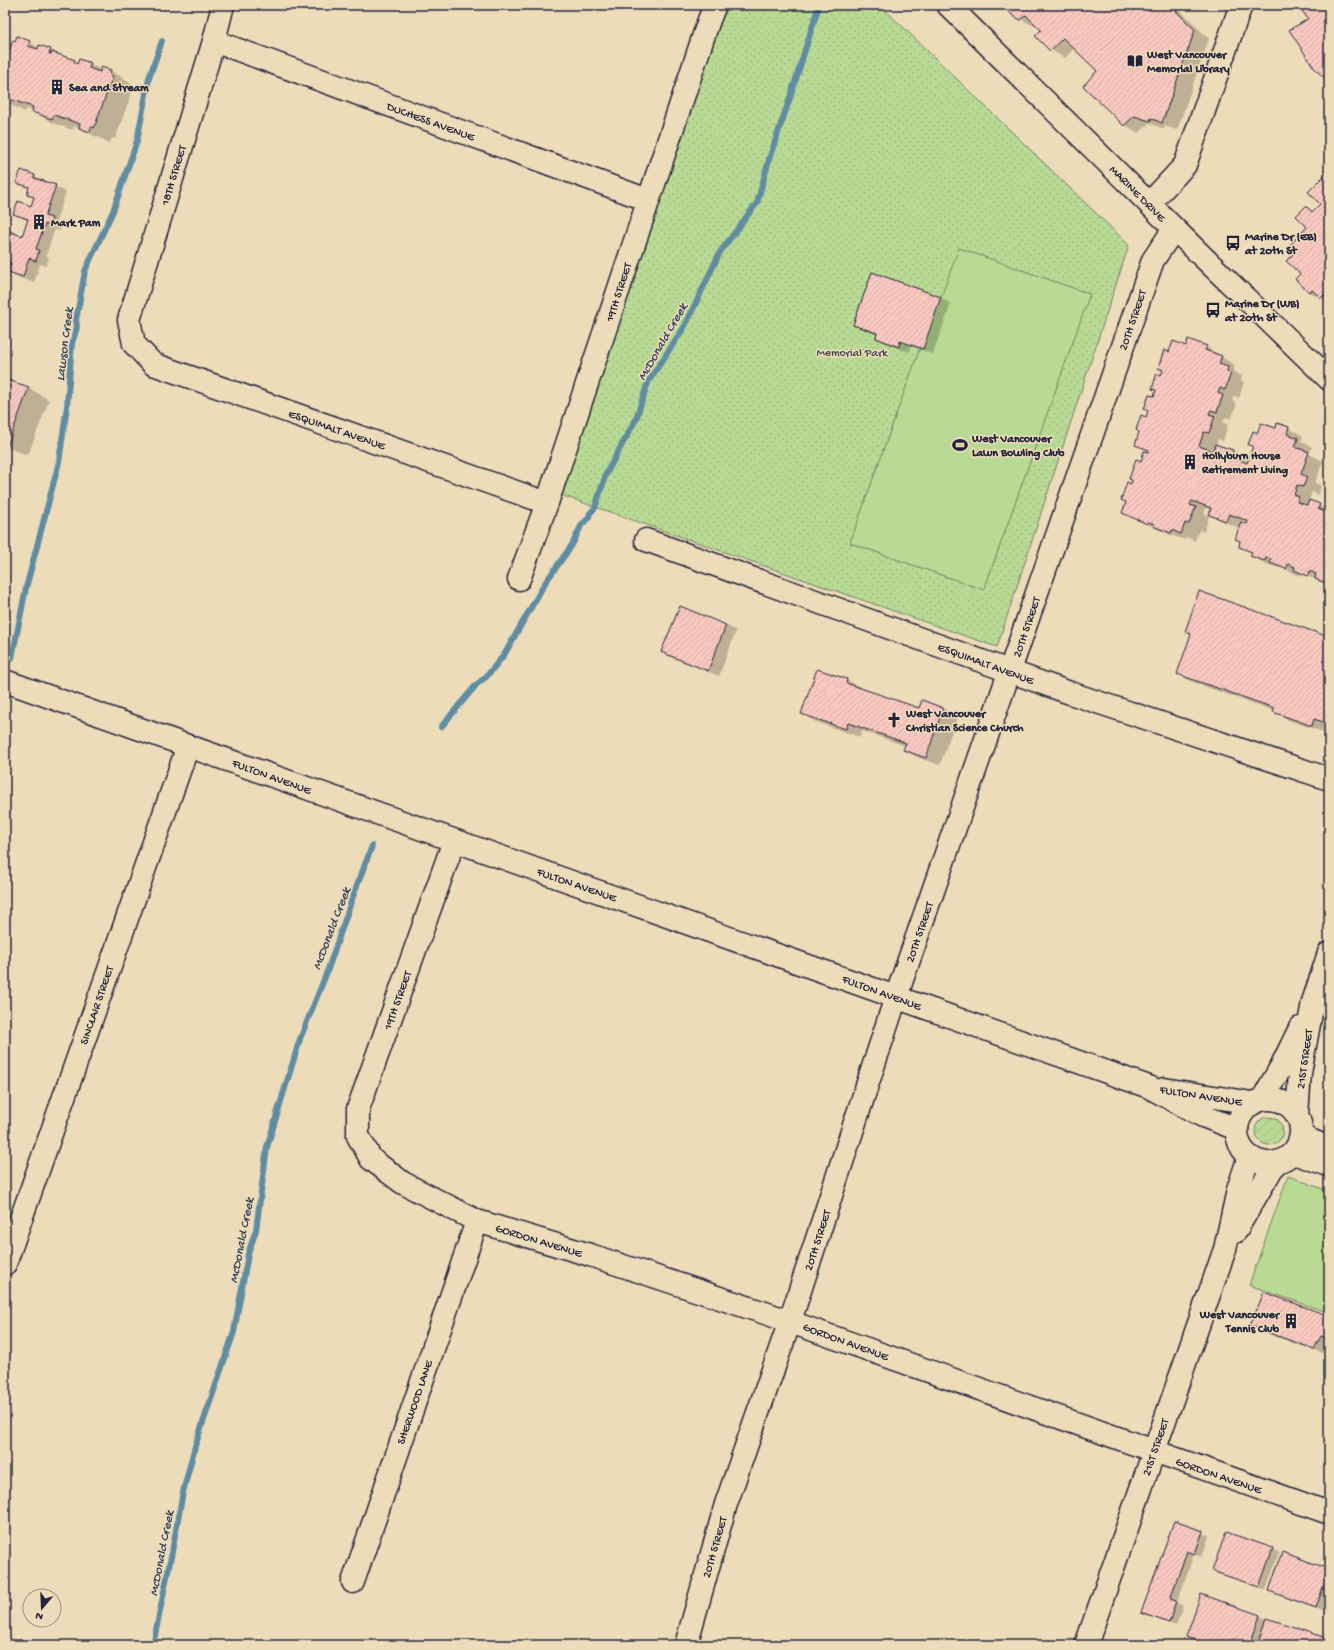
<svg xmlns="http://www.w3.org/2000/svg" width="1334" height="1650" viewBox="0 0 1334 1650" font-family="'Gochi Hand',sans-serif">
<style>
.park{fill:url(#park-dots);stroke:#6e7e68}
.garden{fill:url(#garden-furrows);stroke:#6e7e68}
.pitch{fill:#b9da94;stroke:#6e7e68}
.shadow{fill:#0003;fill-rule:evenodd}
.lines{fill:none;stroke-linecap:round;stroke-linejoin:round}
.stream{stroke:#5f8ca3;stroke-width:6}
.building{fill:url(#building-hatch);stroke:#22223b}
.minor-casing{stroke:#22223b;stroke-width:25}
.major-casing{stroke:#22223b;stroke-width:25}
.minor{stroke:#eddcb9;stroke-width:22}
.major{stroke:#eddcb9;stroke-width:22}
.labels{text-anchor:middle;stroke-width:3;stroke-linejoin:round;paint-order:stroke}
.poi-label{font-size:12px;font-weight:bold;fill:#22223b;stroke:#eddcb9;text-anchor:start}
.street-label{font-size:12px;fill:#22223b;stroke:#eddcb9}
.park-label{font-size:12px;fill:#40474d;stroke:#eddcb9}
.water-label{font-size:13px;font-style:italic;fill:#36455e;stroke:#eddcb9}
</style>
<defs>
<pattern id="park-dots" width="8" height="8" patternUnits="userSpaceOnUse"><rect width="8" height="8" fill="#b9da94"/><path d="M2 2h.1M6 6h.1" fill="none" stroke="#9fbb80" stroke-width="1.8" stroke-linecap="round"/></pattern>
<pattern id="garden-furrows" width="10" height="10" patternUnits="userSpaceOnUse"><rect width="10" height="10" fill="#b9da94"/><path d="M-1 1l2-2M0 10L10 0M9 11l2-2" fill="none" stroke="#9fbb80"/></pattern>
<pattern id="building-hatch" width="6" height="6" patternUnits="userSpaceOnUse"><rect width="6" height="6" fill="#f9c9c0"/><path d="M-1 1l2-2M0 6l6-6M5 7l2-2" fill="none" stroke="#d5aca6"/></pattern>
</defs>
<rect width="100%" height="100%" fill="#eddcb9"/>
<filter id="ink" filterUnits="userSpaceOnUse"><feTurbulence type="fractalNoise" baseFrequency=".025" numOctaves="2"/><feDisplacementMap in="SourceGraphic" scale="8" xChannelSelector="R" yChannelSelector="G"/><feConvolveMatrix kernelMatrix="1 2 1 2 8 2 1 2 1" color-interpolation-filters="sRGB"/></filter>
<g filter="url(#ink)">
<path class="park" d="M725 5H880L1129 245 997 647 561 495Z"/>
<path class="garden" d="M1255 1131a14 14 0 1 1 28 0a14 14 0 1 1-28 0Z"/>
<path class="pitch" d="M959 248 1090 294 984 590 850 543 920 348 901 341 899 347 876 338 877 333 853 325 872 272 941 297Z
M1288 1176 1329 1191V1313L1249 1285Z"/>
<path class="shadow" d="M1004 5H1175L1209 39 1177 130 1165 126 1164 129 1149 123 1139 133 1125 125 1098 71 1074 48 1065 58 1051 50 1043 30 1038 25 1036 27 1013 15Z
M29 42 39 48 51 50 79 63 90 64 101 70 102 68 111 71 132 83 130 87 133 89 115 139 112 138 110 143 74 126 73 130 53 123 33 111 26 109 25 112 5 102V65Z
M21 172 35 176 66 192 56 221 62 225 60 231 55 229 46 255 49 257 46 266 40 264 34 283 20 278 9 272 12 264 6 262 5 267V227L16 233 15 235 22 237 28 221 15 214 32 207 35 198 28 195 30 189 18 183Z
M1329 175V300L1328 301 1318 294 1316 296 1309 292 1301 274 1295 254 1308 227 1306 208 1313 211 1322 204Z
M5 191 7 192 5 198Z
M872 273 941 298 951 304 933 354 911 346 909 352 887 344 877 338 878 335 865 330 854 324Z
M1187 347H1206L1220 355V356L1235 365 1233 371 1242 376 1241 380 1244 382 1239 398 1234 396 1232 401 1237 404 1231 419 1225 417 1223 422 1228 425 1223 441 1218 439 1216 446 1233 451 1247 459 1245 463 1248 464 1253 447 1249 444 1258 434 1276 429 1278 424 1289 428 1303 436 1301 441 1312 447 1309 454 1323 461 1315 483 1321 486 1318 495 1312 492 1309 501 1329 510V586L1301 573 1300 576 1280 567 1279 568 1266 564 1251 556 1252 553 1240 546 1241 542 1236 539 1240 528 1224 522 1210 514 1212 510 1206 508 1204 513 1209 516 1204 532 1199 530 1195 541 1186 537V540L1168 534 1138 520 1124 512 1132 485 1141 462 1151 453 1136 444 1157 391 1153 388 1162 376 1170 353ZM1243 521 1249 523 1248 525 1243 523Z
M5 380 29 388 49 400 28 455 5 447Z
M680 607 726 625 736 631 719 676 673 658 662 652Z
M1329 638V726L1326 733 1288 720 1274 711 1192 682 1178 674Z
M818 670 847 680 861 688 920 709 943 708 957 717 940 765 919 758 905 750 906 746 862 731 860 737 816 722 802 714Z
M1329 1317V1347L1325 1354 1262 1332 1252 1326Z
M1174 1522 1209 1536 1202 1557 1194 1554 1177 1603 1183 1606 1176 1626 1142 1613Z
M1273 1549 1279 1553 1266 1590 1221 1574 1214 1570Z
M1283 1554 1329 1570V1592L1323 1611 1277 1595 1270 1591Z
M1260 1616 1268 1620 1326 1639 1329 1640V1645H1208L1187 1636Z"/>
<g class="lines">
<path class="stream" d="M12 658 26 588 59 462 67 406 72 343 77 327 76 320 85 271 113 211 137 141 149 78 162 41
M441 727 477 684 486 677 504 655 545 583 572 545 582 524 588 519 590 513 595 508 606 474 636 419 648 382 685 326 720 252 757 203 770 156 791 95 819 5
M153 1645 171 1557 183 1492 195 1446 234 1332 248 1254 256 1230 267 1147 300 1039 327 972 352 899 372 846"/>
</g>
<path class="building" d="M1003 5H1170L1195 30 1162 123 1151 118 1150 121 1134 116 1124 126 1083 86 1097 71 1063 38 1050 51 1035 36 1041 30 1026 15 1021 20 1013 16Z
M1301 5H1329V82L1315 69 1289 30 1308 19 1299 6Z
M17 36 30 41 28 46 38 49 39 45 51 49 49 54H51L52 52 75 60 74 62 77 64 79 59 91 63 89 68 100 72 101 67 111 70 110 75 113 76 94 128 91 127 90 132 79 128 80 124 54 115 52 119 32 112 33 107 6 98 5 99V62L13 40 15 41Z
M21 170 35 175 34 178 56 185 45 216 52 218 49 226 45 224 36 249 39 250 36 261 29 258 23 277 8 272 11 263 5 260V230L22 236 28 219 13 214 18 201 31 206 34 197 27 195 29 187 16 183Z
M1327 173 1329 175V230L1327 231 1329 233V249L1323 256 1329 262V300L1324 295 1321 298 1312 290 1309 292 1295 279 1300 274 1286 261 1293 254 1287 248 1307 227 1296 216 1306 206 1312 212 1320 204 1308 192Z
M872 272 941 297 923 349 900 341 899 347 876 338 877 333 853 325Z
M1188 339 1207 346 1205 350 1222 356 1219 364 1228 367 1227 372 1231 373 1225 390 1220 388 1218 393 1223 395 1217 412 1211 410 1209 414 1215 416 1209 433 1204 432 1199 446 1213 451 1215 444 1233 450 1231 457 1247 463 1253 446 1248 445 1253 431 1257 433 1261 423 1276 428 1277 423 1289 427 1287 434 1298 438 1295 447 1309 452 1301 474 1307 477 1303 487 1297 485 1294 495 1299 497 1297 502 1307 505 1309 500 1320 504 1318 509 1328 513 1329 510V584L1315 579 1316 574 1310 571 1308 576 1294 570 1295 567 1288 564 1286 569 1270 563 1271 559 1266 558 1265 561 1250 556 1252 552 1239 547 1240 541 1235 539 1241 522 1247 524 1248 521 1229 514 1226 521 1209 515 1211 508 1192 501 1190 505 1196 507 1189 524 1185 523 1181 534 1172 530 1171 533 1153 526 1154 524 1148 522 1147 524 1122 513 1126 502 1121 500 1127 482 1131 484 1132 480 1129 479 1136 459 1141 461 1144 451 1148 452 1149 450 1135 445 1139 432 1136 430 1141 415 1146 417 1148 411 1144 409 1149 395 1154 396 1156 390 1152 389 1157 373 1161 375 1163 370 1158 368 1164 350 1169 352 1173 341 1186 346Z
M5 379 29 387 8 444 5 443Z
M1199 591 1329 637V724L1314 719 1312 726 1273 712 1274 708 1177 674 1191 634 1185 632Z
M680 606 726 625 708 671 661 652Z
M817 669 847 679 846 683 919 708 922 700 943 708 926 758 903 750 906 743 848 723 846 729 801 714Z
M1264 1292 1329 1316V1338L1321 1336 1314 1349 1250 1326Z
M1174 1521 1203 1531 1195 1554 1187 1551 1170 1599 1176 1601 1169 1623 1141 1613Z
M1226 1532 1273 1548 1259 1587 1212 1571Z
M1282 1552 1329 1569 1316 1608 1269 1591Z
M1201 1594 1260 1615 1250 1645H1210L1186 1637Z
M1267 1618 1327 1638 1324 1645H1258Z"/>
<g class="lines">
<defs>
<path id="minor" d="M223 5 214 41 129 320 134 344 153 364 547 503
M214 41 648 200
M1150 203 1185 165 1241 5
M646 540 1070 693 1329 779
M519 579 547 503 709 20 715 5
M5 681 1149 1087 1203 1116 1237 1129
M454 841 358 1109V1136L371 1159 403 1183 477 1221 590 1255 768 1314 1329 1513
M1164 1089 1252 1103
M1301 1136 1329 1148
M1293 1153 1329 1165
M5 1264 188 746
M353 1582 477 1221
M686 1645 726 1504 790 1321 896 997 1153 260 1174 229"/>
<path id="major" d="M948 5 1203 257 1329 379
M1237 1131a32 32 0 1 1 64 0a32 32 0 1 1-64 0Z
M1262 1100 1281 1067 1300 1028
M1297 1115 1300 1073 1313 1002 1329 953
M1235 1232 1276 1162
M1086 1645 1225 1249 1238 1190 1249 1156"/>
</defs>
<use href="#minor" class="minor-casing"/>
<use href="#major" class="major-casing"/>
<use href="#minor" class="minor"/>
<use href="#major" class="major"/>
</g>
</g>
<defs>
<symbol id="library-bare" viewBox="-9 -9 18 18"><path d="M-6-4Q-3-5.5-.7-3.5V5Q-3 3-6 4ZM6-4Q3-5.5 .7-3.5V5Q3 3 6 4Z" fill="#22223b" stroke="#eddcb9" stroke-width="2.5" paint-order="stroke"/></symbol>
<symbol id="building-bare" viewBox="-9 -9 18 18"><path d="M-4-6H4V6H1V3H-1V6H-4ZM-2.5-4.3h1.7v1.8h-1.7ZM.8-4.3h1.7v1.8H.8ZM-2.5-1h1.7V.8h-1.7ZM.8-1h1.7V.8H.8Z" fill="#22223b" stroke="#eddcb9" stroke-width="2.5" paint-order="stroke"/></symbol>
<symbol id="bus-bare" viewBox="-9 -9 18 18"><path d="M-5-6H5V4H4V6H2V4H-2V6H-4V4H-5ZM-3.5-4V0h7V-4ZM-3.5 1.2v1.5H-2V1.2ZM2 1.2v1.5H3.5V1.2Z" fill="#22223b" stroke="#eddcb9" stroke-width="2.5" paint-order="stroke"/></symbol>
<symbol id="stadium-bare" viewBox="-9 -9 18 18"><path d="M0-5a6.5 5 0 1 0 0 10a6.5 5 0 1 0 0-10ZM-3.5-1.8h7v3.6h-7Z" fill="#22223b" stroke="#eddcb9" stroke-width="2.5" paint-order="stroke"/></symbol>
<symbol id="church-bare" viewBox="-9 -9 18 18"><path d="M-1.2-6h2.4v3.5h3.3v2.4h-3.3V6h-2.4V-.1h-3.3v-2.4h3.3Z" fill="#22223b" stroke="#eddcb9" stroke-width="2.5" paint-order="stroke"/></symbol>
</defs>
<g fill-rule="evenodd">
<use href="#library-bare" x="1124" y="50" width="22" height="22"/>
<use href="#building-bare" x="46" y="76" width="22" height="22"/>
<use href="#building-bare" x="28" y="211" width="22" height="22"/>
<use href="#bus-bare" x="1222" y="232" width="22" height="22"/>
<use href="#bus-bare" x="1202" y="299" width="22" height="22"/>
<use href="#stadium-bare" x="949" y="434" width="22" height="22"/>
<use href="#building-bare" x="1179" y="451" width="22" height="22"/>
<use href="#church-bare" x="883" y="709" width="22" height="22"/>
<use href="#building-bare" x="1280" y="1310" width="22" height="22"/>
</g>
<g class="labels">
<g class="poi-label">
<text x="1147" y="58">West Vancouver<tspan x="1147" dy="14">Memorial Library</tspan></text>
<text x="69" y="91">Sea and Stream</text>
<text x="51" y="226">Mark Pam</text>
<text x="1245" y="240">Marine Dr (EB)<tspan x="1245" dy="14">at 20th St</tspan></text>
<text x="1225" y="307">Marine Dr (WB)<tspan x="1225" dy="14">at 20th St</tspan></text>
<text x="972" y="442">West Vancouver<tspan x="972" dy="14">Lawn Bowling Club</tspan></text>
<text x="1202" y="459">Hollyburn House<tspan x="1202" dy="14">Retirement Living</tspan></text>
<text x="906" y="717">West Vancouver<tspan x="906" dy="14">Christian Science Church</tspan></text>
<text x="1279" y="1318" text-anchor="end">West Vancouver<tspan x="1279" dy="14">Tennis Club</tspan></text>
</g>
<g class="street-label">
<text transform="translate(431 121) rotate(20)" y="4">DUCHESS AVENUE</text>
<text transform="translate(173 175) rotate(-73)" y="4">18TH STREET</text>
<text transform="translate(1138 193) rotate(45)" y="4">MARINE DRIVE</text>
<text transform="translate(618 292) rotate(-72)" y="4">19TH STREET</text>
<text transform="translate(1132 320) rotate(-71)" y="4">20TH STREET</text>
<text transform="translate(337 429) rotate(19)" y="4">ESQUIMALT AVENUE</text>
<text transform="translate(1026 627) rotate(-71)" y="4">20TH STREET</text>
<text transform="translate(986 663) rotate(20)" y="4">ESQUIMALT AVENUE</text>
<text transform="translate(272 776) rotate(20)" y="4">FULTON AVENUE</text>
<text transform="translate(577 884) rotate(19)" y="4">FULTON AVENUE</text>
<text transform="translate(919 932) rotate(-71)" y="4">20TH STREET</text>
<text transform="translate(882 992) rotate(20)" y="4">FULTON AVENUE</text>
<text transform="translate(397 1000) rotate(-70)" y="4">19TH STREET</text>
<text transform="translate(96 1005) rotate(-71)" y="4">SINCLAIR STREET</text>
<text transform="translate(1304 1059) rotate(-82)" y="4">21ST STREET</text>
<text transform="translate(1201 1095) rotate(9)" y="4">FULTON AVENUE</text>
<text transform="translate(539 1240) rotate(17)" y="4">GORDON AVENUE</text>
<text transform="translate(817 1240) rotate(-72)" y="4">20TH STREET</text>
<text transform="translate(846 1341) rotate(20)" y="4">GORDON AVENUE</text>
<text transform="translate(414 1402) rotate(-71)" y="4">SHERWOOD LANE</text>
<text transform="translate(1155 1447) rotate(-71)" y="4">21ST STREET</text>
<text transform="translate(1219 1475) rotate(19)" y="4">GORDON AVENUE</text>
<text transform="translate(714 1547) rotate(-74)" y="4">20TH STREET</text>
</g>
<g class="park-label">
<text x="852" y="356">Memorial Park</text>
</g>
<g class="water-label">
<text transform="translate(661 341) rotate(-60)" y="5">McDonald Creek</text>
<text transform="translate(63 344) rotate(-83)" y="5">Lawson Creek</text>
<text transform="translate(330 928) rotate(-69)" y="5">McDonald Creek</text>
<text transform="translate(240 1240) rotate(-79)" y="5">McDonald Creek</text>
<text transform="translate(160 1553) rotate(-79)" y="5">McDonald Creek</text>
</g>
</g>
<rect width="1334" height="1650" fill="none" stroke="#eddcb9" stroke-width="20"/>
<rect x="10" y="10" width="1314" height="1630" fill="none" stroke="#22223b" stroke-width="1.5" filter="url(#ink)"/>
<g transform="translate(42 1608) rotate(199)"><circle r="19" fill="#eddcb9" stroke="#9c9287"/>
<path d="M0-3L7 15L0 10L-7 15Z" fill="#22223b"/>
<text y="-6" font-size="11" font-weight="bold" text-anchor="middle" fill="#22223b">N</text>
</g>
</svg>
